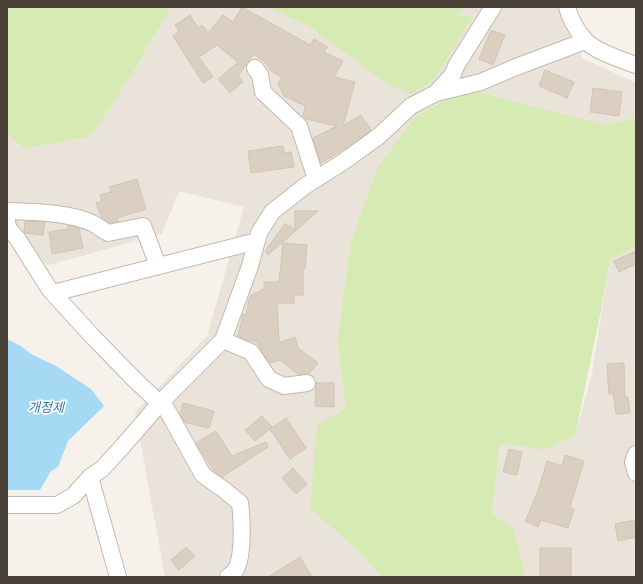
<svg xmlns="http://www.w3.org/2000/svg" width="643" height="584" viewBox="0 0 643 584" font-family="Mulish,'Noto Sans KR',sans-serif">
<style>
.residential{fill:#eae3d9}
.green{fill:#d6eab3}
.water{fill:#a6d9f3}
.building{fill:#dbcfc2;stroke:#d3c4b2}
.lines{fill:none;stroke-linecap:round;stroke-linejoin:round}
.minor-casing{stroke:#c2b9ad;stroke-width:18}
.minor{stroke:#fff;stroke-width:16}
.labels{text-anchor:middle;stroke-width:3.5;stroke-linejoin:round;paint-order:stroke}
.water-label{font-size:13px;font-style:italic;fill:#297daa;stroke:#fff}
</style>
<rect width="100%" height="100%" fill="#f6f1eb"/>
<path class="residential" d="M171 7H267L310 27 384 82 473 16H455L467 7H563L582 58 636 83V118L605 125 467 89 351 242 337 341 346 408 357 550 382 577H165L135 412 207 336 244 207 179 191 162 234 48 265 7 234V134L25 149 91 136 129 79Z
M636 247V577H526L514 529 492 514 500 443 545 450 575 436 592 374 610 258Z"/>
<path class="green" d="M7 7H171L129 79 91 136 25 149 7 134Z
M267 7H467L456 16H473L433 81 411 94 384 82 310 27Z
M467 89 605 125 636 118V247L610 259 601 310 575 436 545 450 500 443 492 514 514 529 526 577H382L357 550 310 508 317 426 346 408 337 341 351 242 378 167 416 116Z"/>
<path class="water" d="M7 339 21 346 31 354 56 366 91 389 104 406 68 441 58 467 51 471 40 490H7Z"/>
<path class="building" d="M242 7 310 45 314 39 328 47 324 52 343 61 334 77 355 82 343 126 361 115 371 130 351 145 321 163 313 138 337 126 306 119 303 116 305 106 284 96 278 84 281 77 271 71 266 63 254 54 238 76 243 82 230 93 218 79 238 62 217 45 199 57 213 77 203 83 173 36 179 31 175 25 190 15 198 28 202 25 208 33 223 15 233 22Z
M491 30 505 35 493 65 479 59Z
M545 70 574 82 567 98 539 86Z
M593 88 622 92 619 116 590 112Z
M283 146 284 153 291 152 294 167 251 173 248 151Z
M137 179 146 209 117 218 118 221 110 223 102 218 96 203 102 201 100 195 111 192 109 187Z
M295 211H318L268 255 265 251 285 224 295 229Z
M25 221 45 222 43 235 25 233 24 231Z
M68 225 79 228 83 248 52 254 49 232 68 229Z
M283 243 307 245 305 269 303 268V295H294V303H277L279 343 295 337 298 348 318 363 309 374 299 375 280 360 270 363 260 349 258 342 246 340 238 336 243 314 246 315 250 296 264 289V282H279Z
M636 251V264L619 272 614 261Z
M624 363 625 397H628L630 413 616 414 613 394H609L607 364Z
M316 383H334V407L315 406Z
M183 403 214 411 209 428 184 422 180 414Z
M262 416 272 427 255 441 245 430Z
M286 418 306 448 290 459 270 429Z
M216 431 232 456 266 442 268 447 222 477 214 471 196 443Z
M509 449 522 452 517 475 503 472Z
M565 455 584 461 570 507 574 509 568 528 541 520 538 527 525 521 538 491 547 461 562 466Z
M293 468 307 484 296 494 282 478Z
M636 520V537L618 541 615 524Z
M186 547 195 556 179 570 171 560Z
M540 548H571V576L540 577Z
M300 557 312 577H268Z"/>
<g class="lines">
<defs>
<path id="minor" d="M567 7C570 18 577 31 585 40 594 51 622 60 636 65
M255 68 260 75 263 92 299 126 316 179
M436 93 481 82 516 67 585 41
M7 211C33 212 68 212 92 223 98 226 103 230 108 233L143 226 158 266
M7 221 8 228 17 238 50 290 94 338 133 378 156 400 162 401 122 447 102 469 90 477 73 496 57 505H7
M53 293 257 241
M223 340 251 352 269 379 284 386 307 383
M636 454 633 462 636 473
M90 477 118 577
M228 577C230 575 233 573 235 571 244 557 242 519 240 503L223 489 203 475 162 401 223 340 250 266 259 233 272 212 305 186 343 162 379 136 411 106 436 93 453 74 456 66 493 7"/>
</defs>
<use href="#minor" class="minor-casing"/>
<use href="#minor" class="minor"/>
</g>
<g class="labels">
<g class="water-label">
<text x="46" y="412">개정제</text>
</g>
</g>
<rect width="643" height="584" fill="none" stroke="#4a4238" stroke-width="16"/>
</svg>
